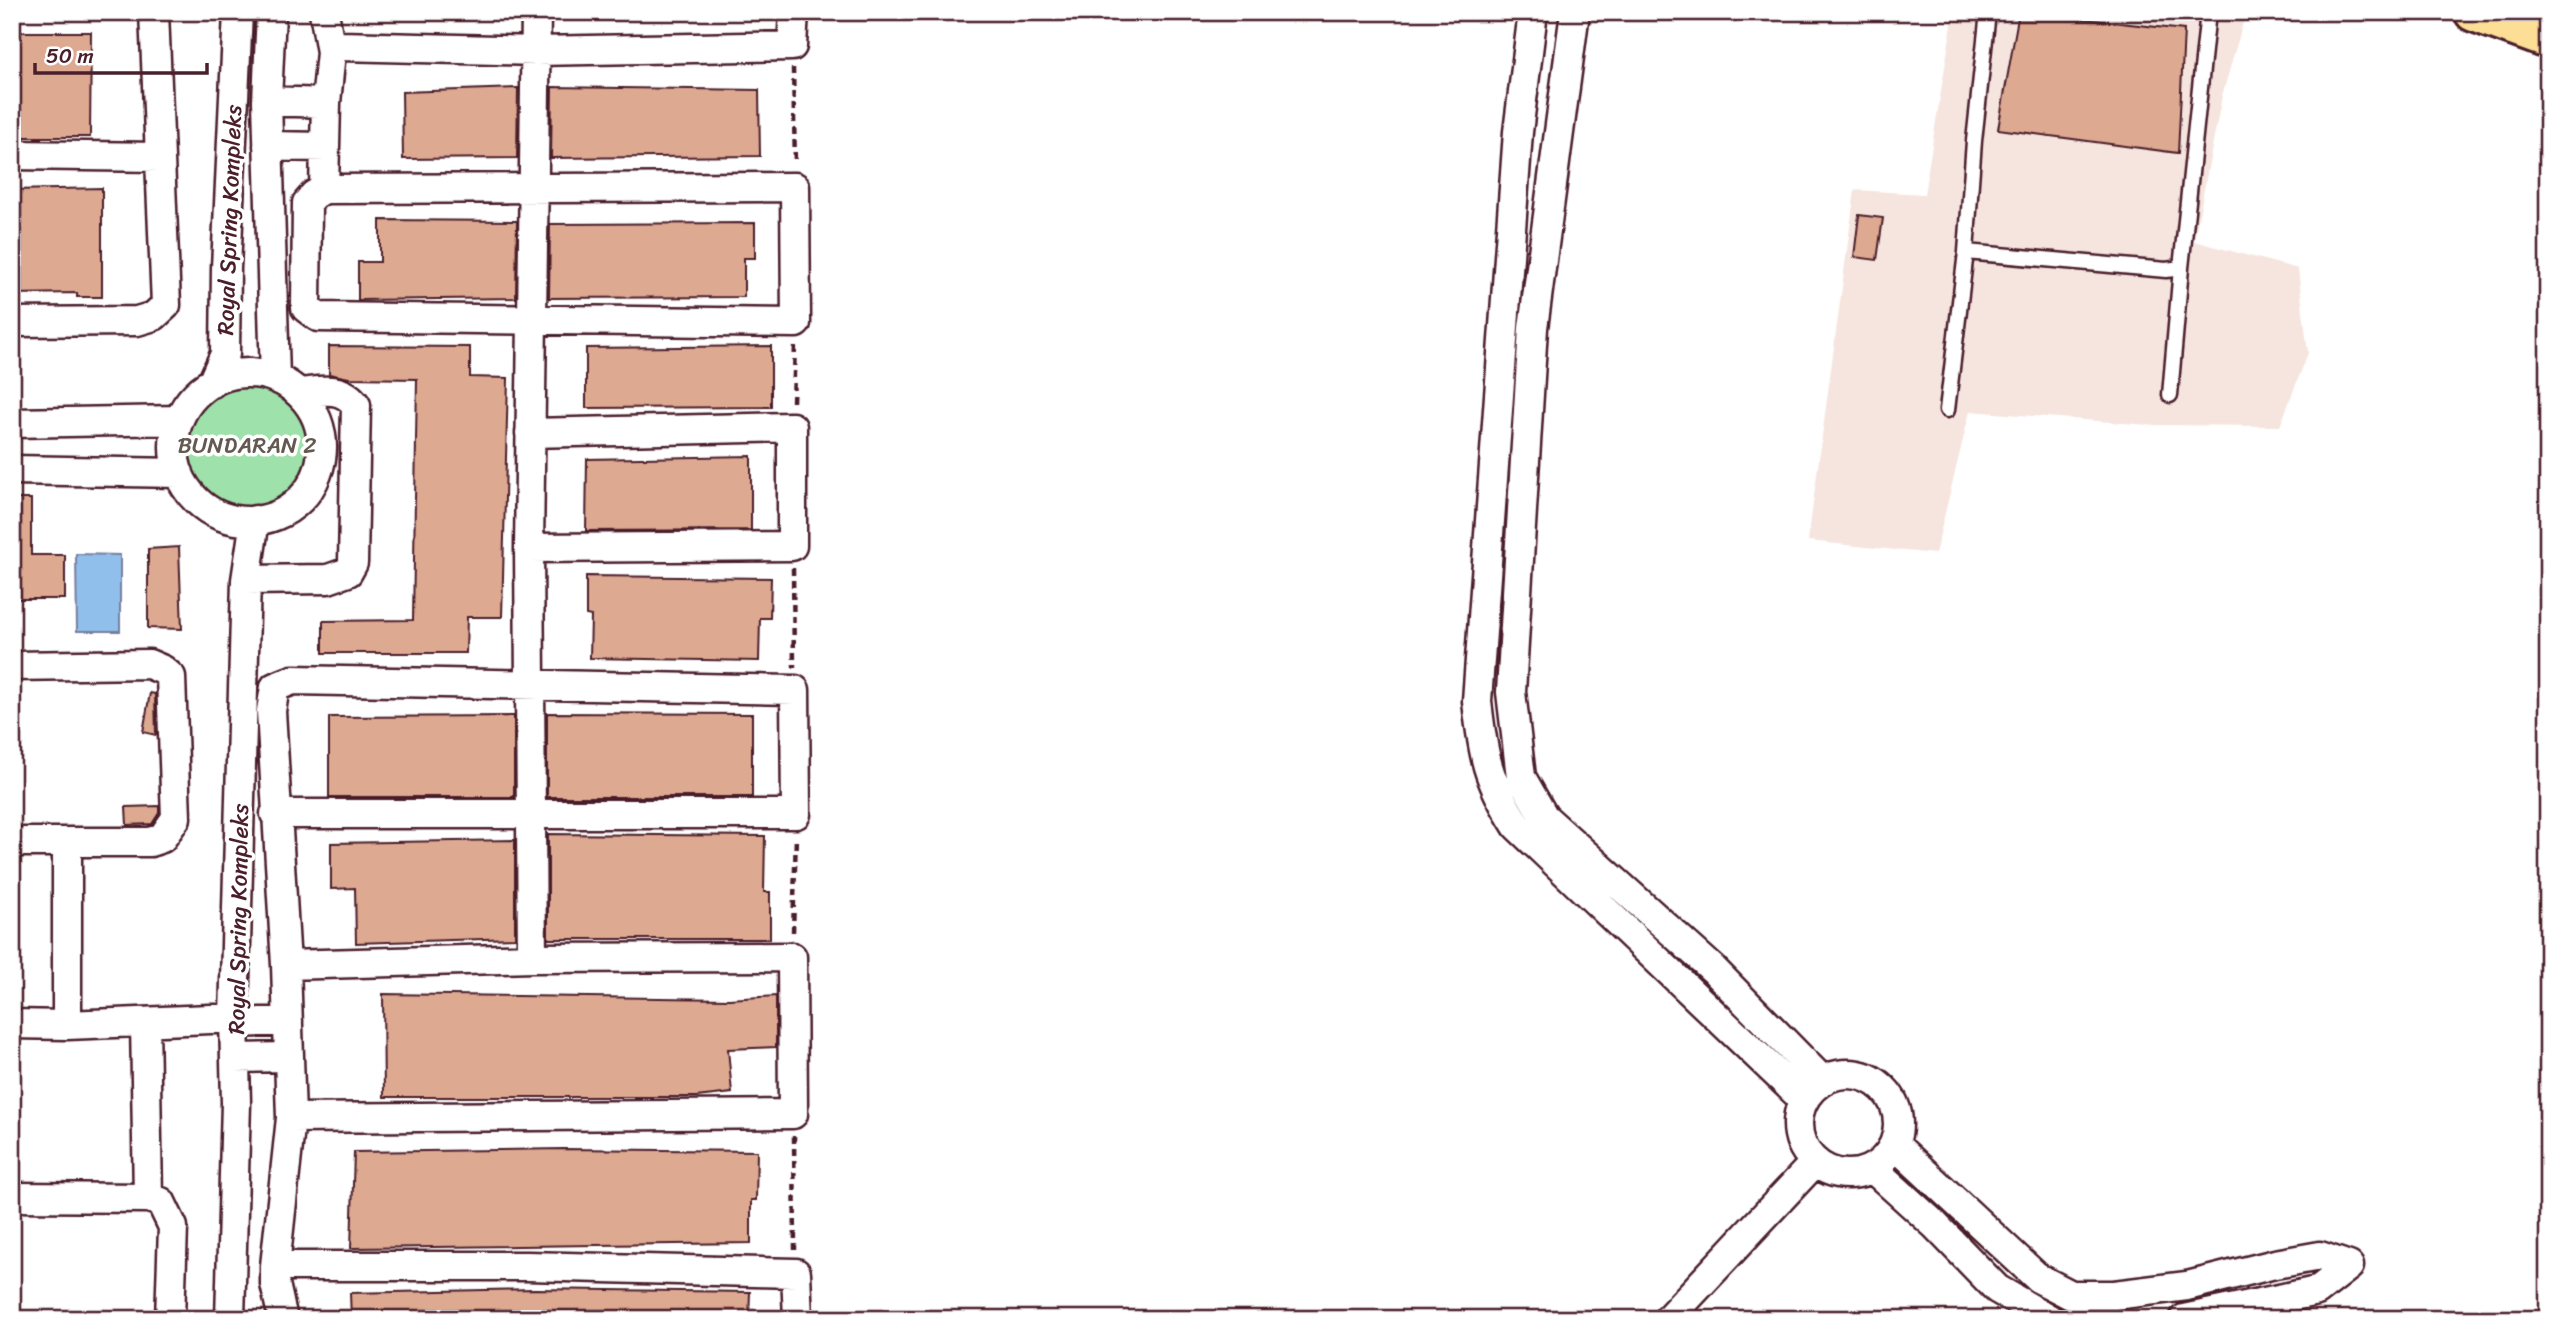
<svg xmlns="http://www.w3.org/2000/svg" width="2560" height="1331" viewBox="0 0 2560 1331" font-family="Sriracha,sans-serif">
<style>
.built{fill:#f5e5de}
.green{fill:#9fe1ab;stroke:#74806b;stroke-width:2}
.water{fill:#91bfeb;stroke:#757f9e;stroke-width:2}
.building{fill:#dda991;stroke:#4a1f2b;stroke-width:2}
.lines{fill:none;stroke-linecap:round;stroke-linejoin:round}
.service-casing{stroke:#4a1f2b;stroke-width:19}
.minor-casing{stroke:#4a1f2b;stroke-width:33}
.primary-casing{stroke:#4a1f2b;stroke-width:44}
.path{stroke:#4a1f2b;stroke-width:4.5;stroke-dasharray:7 5;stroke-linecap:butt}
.service{stroke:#fff;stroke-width:14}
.minor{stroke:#fff;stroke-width:28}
.primary{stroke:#fcde96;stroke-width:38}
.labels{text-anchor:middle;stroke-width:7;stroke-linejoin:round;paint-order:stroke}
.street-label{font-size:23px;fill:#4a1f2b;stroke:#fff}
.park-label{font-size:23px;fill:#645951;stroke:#fff}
</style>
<rect width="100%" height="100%" fill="#fff"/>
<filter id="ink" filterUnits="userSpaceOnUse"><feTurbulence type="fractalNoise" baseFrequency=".0143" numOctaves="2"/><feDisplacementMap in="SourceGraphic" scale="14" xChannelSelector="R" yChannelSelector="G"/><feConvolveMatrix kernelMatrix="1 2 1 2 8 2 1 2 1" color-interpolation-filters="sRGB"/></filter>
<g filter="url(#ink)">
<path class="built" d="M1954 12H2246L2222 96 2194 241 2298 269 2308 353 2280 426 2149 425 1970 411 1935 554 1808 541 1855 190 1924 194Z"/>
<path class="green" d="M182 448a67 67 0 1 1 134 0a67 67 0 1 1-134 0Z"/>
<path class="water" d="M76 554 120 555V631H77Z"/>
<path class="building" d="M2019 12 2184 30 2178 153 1998 129Z
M12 32H91L90 137H12Z
M552 87 759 90 760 156 551 158Z
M518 88 517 158 403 159 402 92Z
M102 188V297H77V293L12 294V190Z
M1859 215 1883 218 1877 260 1854 257Z
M380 220 517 221 516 298 358 300V262H380Z
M755 223V258H744V297L549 298 550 224Z
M329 346 470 347V377L508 378 502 617H467L466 653H323V621L413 620 417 379 349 378 329 374Z
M771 346V407L586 408V348Z
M751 456V530L586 531 587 459Z
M12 499H31V555H65V599H12Z
M179 547 182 629 148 628V549Z
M586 576 771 578 770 618H760L759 661 590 658 591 616 586 615Z
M150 693 155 694 156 735 143 732Z
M547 713 752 714V797H547Z
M514 716V797H329V717Z
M159 806V813L152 824 127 825 126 807Z
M548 834 765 836 764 892H770V939H548Z
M515 840V938L356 943 355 888 331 889V843Z
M383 994 729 999 776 996V1047L728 1049 732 1093 696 1097H384Z
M563 1149 757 1151 756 1200H751V1243L351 1248 354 1152Z
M535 1289 750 1292 749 1319H351L350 1293Z"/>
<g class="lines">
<defs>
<path id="service" d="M1988 12 1974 141 1966 252 2166 270 2181 268 2208 12
M2170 395 2181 268
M1947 410 1966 252"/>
<path id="minor" d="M271 12 267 101 275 378
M324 12 331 52 326 103 324 189
M1533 12 1518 132 1477 701C1483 756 1487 779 1517 826L1804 1100
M1575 12 1533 328 1511 692 1521 777 1544 817 1713 969 1822 1080
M331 52 340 46 536 51 792 46 794 12
M267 101 326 103
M268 146 325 147
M12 155 159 157
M795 187 796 323 318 317 306 308 307 203 314 195 324 189Z
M12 322 137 321 154 316 166 305 154 12
M174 447a74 74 0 1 1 148 0a74 74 0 1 1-148 0Z
M212 383 225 354 226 268 238 12
M12 423 179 420
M12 470 179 473
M529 548 792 546V427L530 433
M246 580 328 579 348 572 353 563 356 405C342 385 320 391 299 393
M12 666 149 664 163 670 171 677 176 818 162 838 150 842H12
M275 814H796L795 690 293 680 275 687 271 711 286 965 291 1118 275 1266V1284L283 1319
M67 842V1025
M532 958 529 548 536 12
M286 965 532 958 792 957 793 1114 291 1118
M145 1022 148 1198
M235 1023 288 1021
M12 1024 67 1025 234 1018
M235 1058 289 1057
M1798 1124a50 50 0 1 1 100 0a50 50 0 1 1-100 0Z
M1894 1144 2038 1278 2071 1295H2114L2187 1286 2275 1264 2320 1256 2349 1266 2317 1291 2184 1319
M1872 1168 1935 1225 1997 1289 2049 1319
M12 1197 148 1198 161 1202 173 1227 170 1319
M275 1266H527L796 1273 798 1319
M230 1319 236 1103 234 1018 246 580 255 520
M1668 1319 1815 1162"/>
<path id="primary" d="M2474 12 2548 39"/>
</defs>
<use href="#service" class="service-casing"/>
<use href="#minor" class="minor-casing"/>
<use href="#primary" class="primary-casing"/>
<path class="path" d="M793 68 795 164
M793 402 795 345
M793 568 794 668
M793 932 796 836
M794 1136 795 1250"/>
<use href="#service" class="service"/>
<use href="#minor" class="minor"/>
<use href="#primary" class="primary"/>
</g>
</g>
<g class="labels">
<g class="street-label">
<text transform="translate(229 220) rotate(-88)" y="8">Royal Spring Kompleks</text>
<text transform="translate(238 919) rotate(-89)" y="8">Royal Spring Kompleks</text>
</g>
<g class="park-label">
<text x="247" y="453">BUNDARAN 2</text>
</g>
</g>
<rect width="2560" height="1331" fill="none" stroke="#fff" stroke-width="42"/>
<rect x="21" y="21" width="2518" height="1289" fill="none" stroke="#4a1f2b" stroke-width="2.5" filter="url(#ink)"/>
<path d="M35 63v10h172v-10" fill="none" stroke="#4a1f2b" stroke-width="3.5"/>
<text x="46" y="63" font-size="21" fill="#4a1f2b" stroke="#ffffff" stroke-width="5" paint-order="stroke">50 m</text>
</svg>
